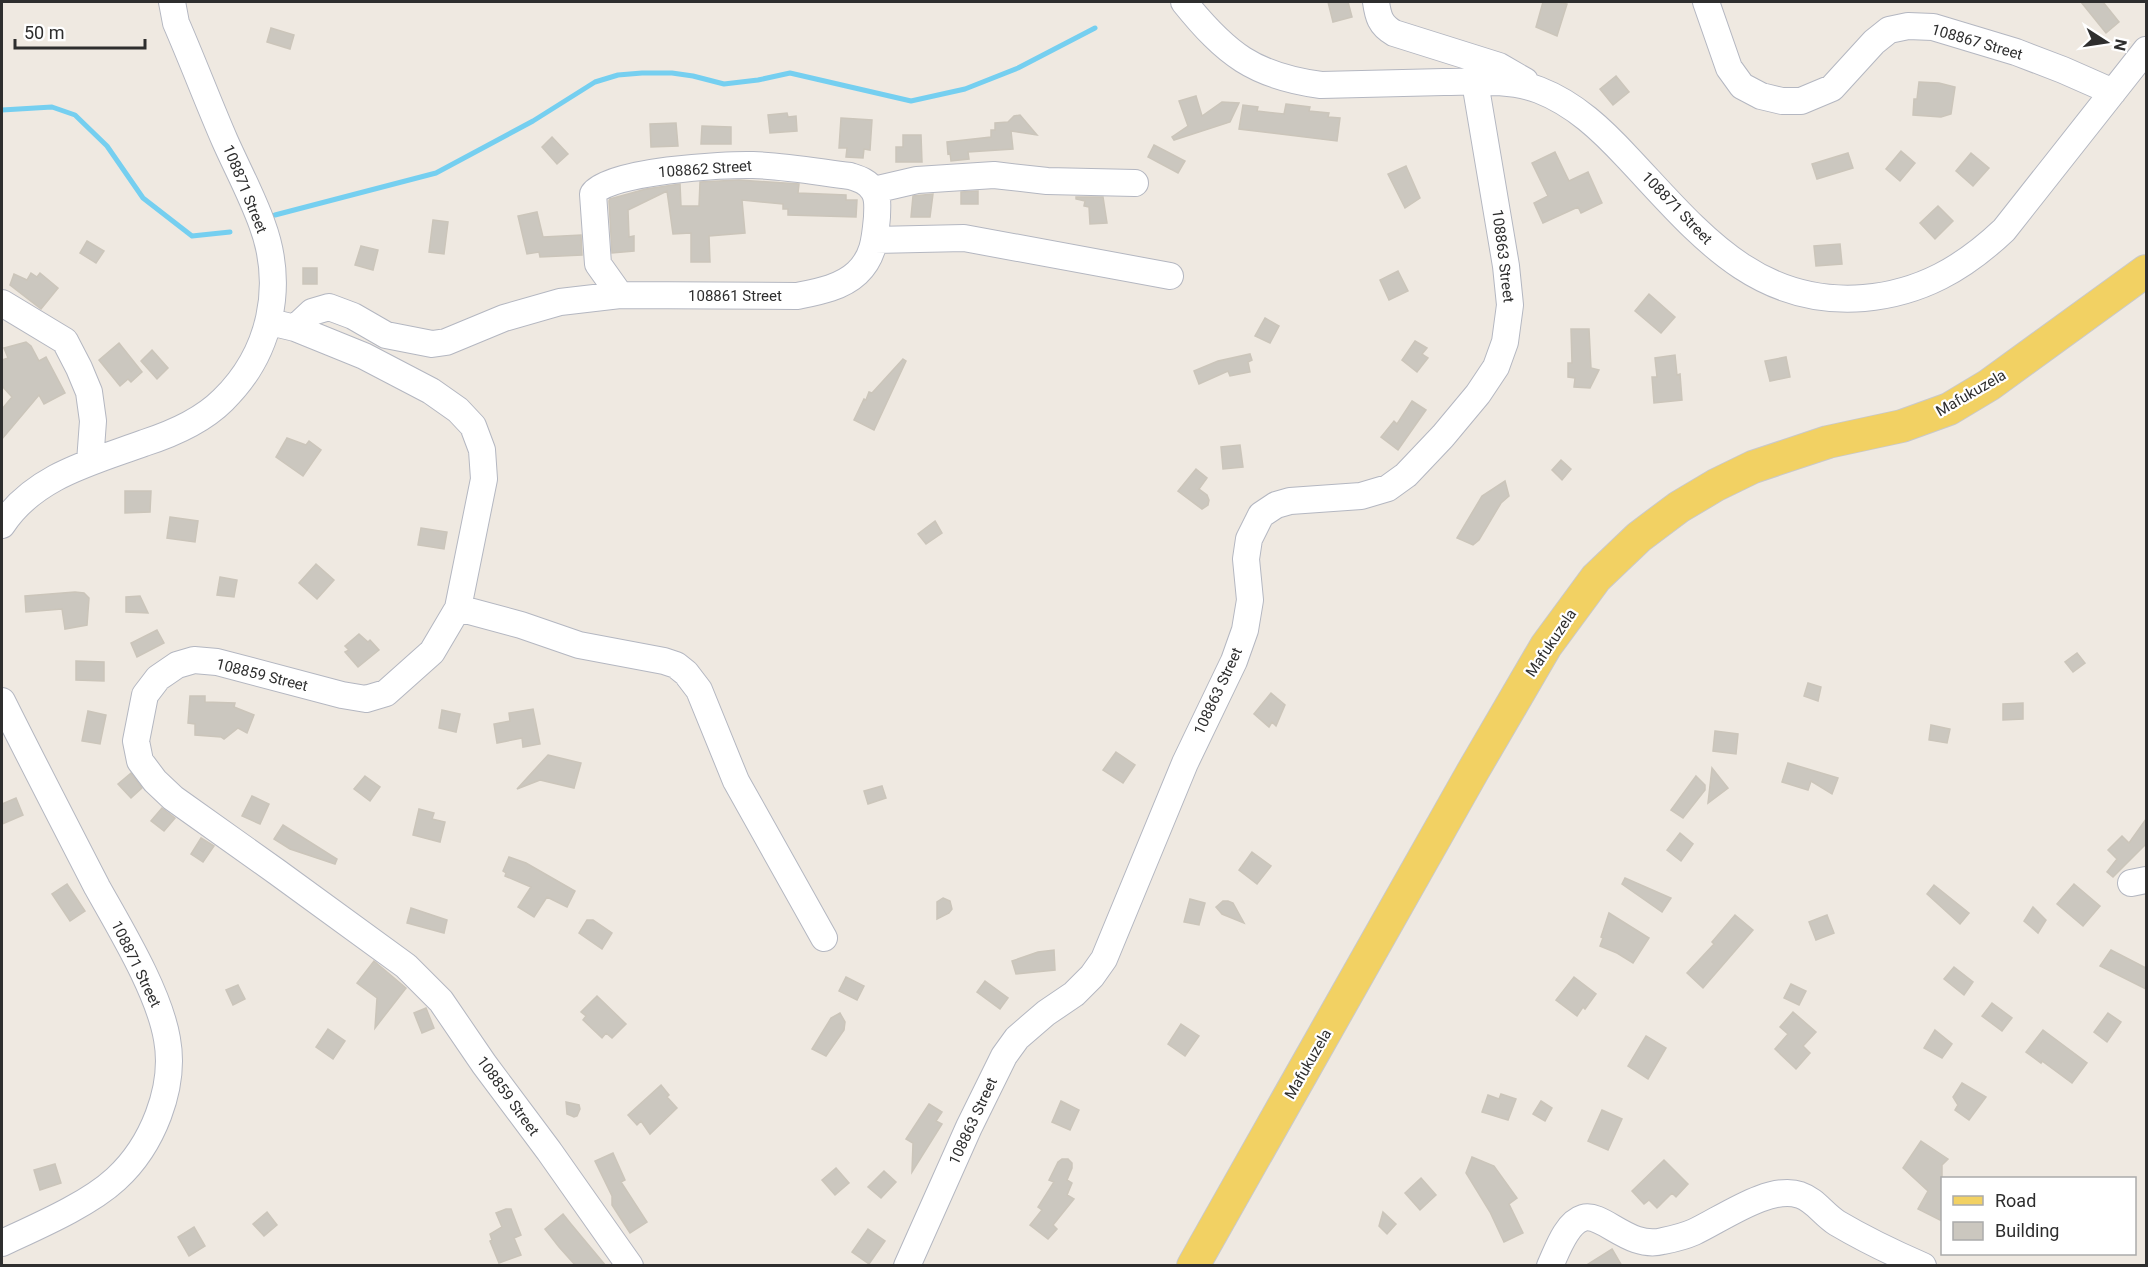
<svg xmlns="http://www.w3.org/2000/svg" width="2148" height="1267" viewBox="0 0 2148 1267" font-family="Roboto,sans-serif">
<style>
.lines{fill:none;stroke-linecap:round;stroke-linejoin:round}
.stream{stroke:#75cff0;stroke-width:5}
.building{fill:#cbc7bf;stroke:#cbc5ba;stroke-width:1.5}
.minor-casing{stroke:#b4b7c1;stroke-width:28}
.major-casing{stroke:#c9c9c9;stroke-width:34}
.minor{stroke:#fff;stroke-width:26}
.major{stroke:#f2d163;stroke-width:32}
.labels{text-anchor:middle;stroke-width:4.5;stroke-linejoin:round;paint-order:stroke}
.street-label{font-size:15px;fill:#2e2e2e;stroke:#fff}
</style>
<rect width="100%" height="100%" fill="#efe9e1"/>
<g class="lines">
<path class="stream" d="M2 110 52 107 75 115 107 146 143 198 192 236 230 232
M275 215 436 173 533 121 595 82 618 75 642 73H672L693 76 724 84 758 80 790 73 911 101 965 89 1018 68 1095 28"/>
</g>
<path class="building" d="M1328 2H1348L1352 17 1333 22Z
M1543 2H1558L1567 4 1557 36 1536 27Z
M2081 2H2103L2119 22 2106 33Z
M271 28 294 35 290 49 267 42Z
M1616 76 1629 92 1613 105 1600 89Z
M1919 82 1939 83 1955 87 1951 114 1941 117 1913 115 1914 99H1917Z
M1196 96 1202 116 1222 102 1239 103 1230 122 1174 140 1172 137 1188 126 1179 101Z
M1286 104 1310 107 1309 111 1329 113 1328 117 1340 118 1337 141 1239 129 1243 105 1258 107 1257 111 1284 114Z
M787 113 788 117 796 116 797 131 770 133 768 115Z
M1020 115 1037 135 1011 131 1013 149 968 152 969 159 951 161 950 153 948 154 947 142 991 137V130H995V123L1008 122 1014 116Z
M841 118 872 120 870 150 864 149 863 158 846 157 847 148H839Z
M676 123 678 146 651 147 650 124Z
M702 126 731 127V144H701Z
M903 135H921L922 162H896V147H903Z
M552 137 568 154 557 164 542 147Z
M1154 145 1185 161 1178 173 1148 157Z
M1901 151 1915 163 1900 181 1886 169Z
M1555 152 1569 181 1588 172 1602 203 1581 213 1578 207 1543 223 1534 203 1548 196 1532 163Z
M1848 153 1853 168 1817 179 1812 164Z
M1971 153 1989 168 1973 186 1956 171Z
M1406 166 1420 198 1405 208 1388 174Z
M739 180 799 184 798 193 846 195V200H857L856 217 788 215V209H783V204L742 200 745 233 709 236 710 262H691V233L673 234 667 191 628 210 629 237 634 236V251L612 253 609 201 610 199 646 189 680 184 681 206H699L700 182Z
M978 191V204H961V192Z
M933 194 930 217H911L913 196Z
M1076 197H1103L1107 223 1090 224 1089 207 1084 206 1085 201 1076 199Z
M1938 206 1953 221 1935 239 1920 223Z
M537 212 543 237 581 235 582 255 540 257 539 252 527 254 518 216Z
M433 220 448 222 444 254 429 252Z
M87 241 104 251 96 263 80 253Z
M1840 244 1842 264 1816 266 1814 246Z
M361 246 378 250 373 270 355 265Z
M303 268H317V284H303Z
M1398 271 1408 291 1389 300 1380 280Z
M31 273 37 277 40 273 58 288 41 309 10 285 14 274 27 280Z
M1649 294 1675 317 1661 333 1635 311Z
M1265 318 1279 326 1270 343 1255 336Z
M1571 329H1589L1591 368 1599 370 1590 388 1574 387 1575 378 1568 377V363H1572Z
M1415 341 1427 348 1422 354 1428 358 1417 372 1402 360Z
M26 342 31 346 39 361 46 357 65 393 44 404 39 395 2 439V409L12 397 2 386V360L8 358 4 348Z
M119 343 142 372 131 382 128 379 120 386 99 360Z
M152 350 168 368 157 379 141 361Z
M1250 354 1252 360 1248 362 1250 372 1230 376 1228 371 1199 384 1194 371 1218 361Z
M1675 355 1677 375 1680 374 1682 400 1654 403 1652 377H1657L1655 358Z
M1786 357 1790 377 1770 381 1765 361Z
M903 359 906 361 874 430 854 420 864 399 866 400 869 392 872 393Z
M1412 401 1426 410 1398 450 1381 437 1394 421 1397 424Z
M287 438 306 445 309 441 321 450 303 476 276 457Z
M1240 445 1243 467 1223 469 1221 447Z
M1561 460 1571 469 1562 480 1552 470Z
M1196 469 1207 478 1199 489 1207 495 1209 500 1208 505 1202 509 1178 491Z
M1505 481 1509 496 1501 503 1479 540 1473 545 1457 538 1482 496Z
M125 491H151L150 512 125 513Z
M170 517 198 521 195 542 167 538Z
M935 521 942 533 926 544 918 534Z
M421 528 447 532 444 549 418 545Z
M316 564 334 580 317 599 299 583Z
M220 577 237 580 234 597 217 595Z
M75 592 84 593 89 598 87 625 65 629 62 609 26 612 25 596Z
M140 596 148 613 126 612V597Z
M157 630 164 643 137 657 131 643Z
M359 634 368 642 370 640 379 650 358 667 345 652 349 650 345 646Z
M2077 653 2085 663 2073 672 2065 662Z
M76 661 104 662V681L76 680Z
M1808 683 1821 687 1818 701 1804 696Z
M1271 693 1285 705 1276 726 1272 722 1269 727 1254 714Z
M190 696H205V702L235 703 234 707 254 715 247 733 238 728 224 739 221 737 195 735V724L188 723Z
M2023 703V719L2003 720V704Z
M533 709 540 744 523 747 522 738 497 743 494 724 510 721 509 713Z
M442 710 460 714 456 732 439 728Z
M88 711 106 715 100 744 82 741Z
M1931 725 1950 729 1947 743 1929 740Z
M1715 731 1738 734 1736 754 1713 751Z
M1116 752 1135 765 1123 783 1103 770Z
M548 755 581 763 574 788 540 780 517 789Z
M1788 763 1838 778 1832 794 1811 781 1808 790 1782 782Z
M1712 768 1728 788 1708 803Z
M131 773 142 788 131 798 118 784Z
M365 776 380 787 370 801 354 789Z
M1696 776 1705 785V790L1683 818 1671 810Z
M882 786 886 798 868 804 864 791Z
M252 796 269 804 260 824 242 816Z
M16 798 23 815 2 824V804Z
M162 808 175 818 164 831 151 821Z
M419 809 434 813 432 819 445 822 440 842 413 835Z
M2146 819V844L2113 877 2107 872 2117 859 2108 850 2122 836 2129 843Z
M283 825 337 859 335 864 290 849 274 839Z
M1680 833 1693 844 1681 861 1667 850Z
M201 838 214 846 203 862 191 854Z
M1252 852 1271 866 1257 884 1239 870Z
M509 857 526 863 575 891 567 907 547 897 534 917 518 907 531 887 505 876 506 873 503 871Z
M1625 878 1671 898 1662 912 1622 884Z
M67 884 85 911 70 921 52 894Z
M2074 884 2100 906 2083 926 2057 904Z
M1934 885 1969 913 1960 924 1927 894Z
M943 898 950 901 952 909 949 913 937 919V902Z
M1190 899 1205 903 1199 925 1184 922Z
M1223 901H1228L1233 903 1244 923 1222 914 1216 907Z
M2033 907 2046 920 2038 933 2024 921Z
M411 908 447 920 444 933 407 923Z
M1609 913 1649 938 1633 963 1617 953 1600 946 1603 938 1601 937Z
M1735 915 1753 930 1703 988 1687 973 1714 944 1712 942Z
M1827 915 1834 933 1816 940 1809 922Z
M587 920H593L612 933 602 949 579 933Z
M1054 950 1055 970 1016 974 1012 961 1038 952Z
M2111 950 2146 968V989L2100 966Z
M374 961 406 988 375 1028 377 998 357 983Z
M1954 967 1973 982 1964 995 1944 979Z
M846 977 864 986 857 1000 839 991Z
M1574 977 1596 994 1585 1009 1583 1007 1577 1016 1556 1000Z
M985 981 1008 998 1000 1009 977 992Z
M1791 984 1806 991 1799 1005 1784 998Z
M238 985 245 999 233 1005 226 990Z
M597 996 626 1024 612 1038 606 1033 602 1038 583 1020 586 1016 581 1012Z
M1992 1003 2012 1018 2002 1031 1982 1016Z
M426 1008 434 1028 422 1033 414 1013Z
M1793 1012 1816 1032 1803 1046 1810 1053 1796 1069 1775 1049 1788 1034 1780 1027Z
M840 1013 845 1022 844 1030 826 1056 812 1049 831 1018Z
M2108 1013 2121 1022 2107 1042 2094 1032Z
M1181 1024 1199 1036 1185 1056 1168 1044Z
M328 1029 345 1041 333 1059 316 1047Z
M1935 1030 1952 1044 1942 1058 1924 1048Z
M2043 1030 2087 1063 2072 1083 2042 1061 2041 1063 2026 1052Z
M1646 1036 1666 1048 1648 1079 1628 1066Z
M1962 1083 1986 1097 1969 1120 1955 1110 1958 1105 1953 1097Z
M661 1085 669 1095 667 1097 677 1108 650 1134 641 1121 637 1125 628 1115Z
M1501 1094 1516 1099 1508 1120 1482 1112 1488 1095 1499 1099Z
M1061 1101 1079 1110 1070 1130 1052 1122Z
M1541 1101 1552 1108 1545 1121 1533 1114Z
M566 1102 579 1105 580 1109 577 1116 574 1117 567 1114Z
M929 1104 942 1112 936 1121 942 1124 912 1172 913 1143 906 1139Z
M1602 1110 1622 1119 1608 1150 1588 1141Z
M1921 1141 1948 1159 1942 1165V1221L1918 1209 1928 1191 1903 1168Z
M613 1153 625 1180 621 1182 647 1222 630 1233 612 1205V1196L595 1161Z
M1472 1157 1494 1166 1517 1198 1509 1204 1523 1233 1504 1242 1490 1212 1466 1173Z
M1062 1159H1068L1072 1163V1168L1067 1180 1072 1183 1067 1195 1074 1199 1053 1225 1057 1229 1048 1239 1030 1225 1042 1210 1038 1207 1054 1182 1049 1180 1058 1162Z
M1664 1160 1688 1184 1676 1197 1672 1193 1657 1208 1649 1200 1644 1204 1632 1191Z
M55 1164 61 1183 40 1190 34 1170Z
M836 1168 849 1183 835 1195 822 1180Z
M884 1171 896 1182 881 1198 868 1187Z
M1421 1178 1436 1195 1420 1210 1405 1193Z
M506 1209H511L521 1235 514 1238 521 1255 499 1263 490 1241 492 1240 490 1234 502 1227 496 1213Z
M267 1212 277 1225 264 1236 253 1224Z
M1383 1212 1396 1224 1387 1234 1379 1226Z
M563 1214 571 1224 606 1266H576L559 1247 545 1229Z
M194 1227 205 1246 189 1256 178 1237Z
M868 1229 885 1241 869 1264 852 1252Z
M1612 1249 1622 1266H1585Z"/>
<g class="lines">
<defs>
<path id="minor" d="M1184 2C1226 54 1254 76 1321 85 1362 84 1403 83 1444 82 1474 82 1510 79 1539 90 1575 104 1602 130 1628 158 1696 230 1754 307 1864 298 1921 293 1964 268 2004 230L2146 50
M1376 2C1378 16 1380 25 1394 33L1499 66 1525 81
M1706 2 1729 68 1742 86 1761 96 1782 101H1801L1832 88 1874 42 1889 30 1908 26 1933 27 2016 52 2063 70 2113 92
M874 190 917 180 994 175 1047 181 1135 183
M875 240 964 238 1170 276
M2 303 65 341 79 368 89 392 93 421 90 462
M270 322 295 328 364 356 431 391 458 410 473 426 482 450 484 479 458 608 432 652 386 693 366 699 342 695 217 662 194 660 177 665 158 678 145 695 136 741 140 761 155 781 173 798 277 872 406 966 441 1001 484 1064 549 1151 630 1266
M295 328 312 312 329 307 353 316 386 335 432 344 446 342 504 318 560 302 620 295 797 296C817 292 841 288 857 273 874 257 875 238 877 217 877 207 879 198 873 190 867 181 859 179 850 176 818 172 786 166 753 165 725 164 608 171 593 194L598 264 620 295
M2 525C34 476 92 462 144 443 172 434 202 421 223 400 271 353 285 286 262 224 252 196 237 168 225 141 208 102 193 62 176 23L172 2
M458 608 521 625 579 645 664 661 676 665 686 673 699 690 736 781 824 938
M2 701C33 763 65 825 97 887 121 930 159 992 167 1039 176 1088 152 1146 116 1179 88 1205 36 1227 2 1243
M2131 883 2146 880
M907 1266 969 1127 1004 1056 1017 1038 1046 1013 1074 994 1092 976 1104 959 1185 763 1234 661 1245 630 1250 600 1246 559 1249 539 1261 515 1276 505 1290 501 1361 496 1388 488 1406 475 1443 436 1478 394 1496 367 1505 342 1510 305 1506 266 1475 82
M1550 1266C1557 1251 1566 1223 1583 1218 1603 1212 1629 1250 1663 1241 1673 1239 1685 1236 1694 1232 1722 1219 1770 1184 1800 1195 1815 1200 1823 1214 1837 1223 1864 1239 1893 1253 1923 1266"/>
<path id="major" d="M1193 1266 1473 771 1546 646 1596 578 1639 537 1679 507 1716 485 1753 467 1828 442 1902 426 1949 409 1989 385 2146 271"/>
</defs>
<use href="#minor" class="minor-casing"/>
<use href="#major" class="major-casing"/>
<use href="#minor" class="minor"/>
<use href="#major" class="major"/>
</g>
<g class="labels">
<g class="street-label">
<text transform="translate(1977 42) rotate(16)" y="5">108867 Street</text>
<text transform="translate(705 169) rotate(-4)" y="5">108862 Street</text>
<text transform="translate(245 189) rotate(68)" y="5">108871 Street</text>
<text transform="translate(1677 208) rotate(46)" y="5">108871 Street</text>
<text transform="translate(1503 256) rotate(83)" y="5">108863 Street</text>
<text x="735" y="301">108861 Street</text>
<text transform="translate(1971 393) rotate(-30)" y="5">Mafukuzela</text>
<text transform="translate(1551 643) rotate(-56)" y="5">Mafukuzela</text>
<text transform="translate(262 675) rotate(14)" y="5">108859 Street</text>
<text transform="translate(1218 691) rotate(-65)" y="5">108863 Street</text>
<text transform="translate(136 964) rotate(64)" y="5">108871 Street</text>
<text transform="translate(1308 1064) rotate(-60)" y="5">Mafukuzela</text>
<text transform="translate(508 1096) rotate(54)" y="5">108859 Street</text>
<text transform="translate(973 1121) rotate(-65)" y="5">108863 Street</text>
</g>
</g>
<rect width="2148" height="1267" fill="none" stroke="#2e2e2e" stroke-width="6"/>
<rect x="1941" y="1177" width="195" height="78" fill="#ffffff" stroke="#ababab" stroke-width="1.5"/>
<rect x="1953" y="1196" width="30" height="9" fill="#f2d163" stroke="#ababab" stroke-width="1.5"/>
<text x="1995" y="1207" font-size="18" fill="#2e2e2e">Road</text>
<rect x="1953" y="1222" width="30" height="18" fill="#cbc7bf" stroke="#ababab" stroke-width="1.5"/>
<text x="1995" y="1237" font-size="18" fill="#2e2e2e">Building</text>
<g transform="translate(2106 42) rotate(102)" stroke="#ffffff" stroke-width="4.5" paint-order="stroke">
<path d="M0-4.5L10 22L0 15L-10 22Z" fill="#2e2e2e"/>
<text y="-9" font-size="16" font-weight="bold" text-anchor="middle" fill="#2e2e2e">N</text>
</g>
<path d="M15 39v9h130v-9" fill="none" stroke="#2e2e2e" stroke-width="3"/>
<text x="24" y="39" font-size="18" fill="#2e2e2e" stroke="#ffffff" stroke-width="4.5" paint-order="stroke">50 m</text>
</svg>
